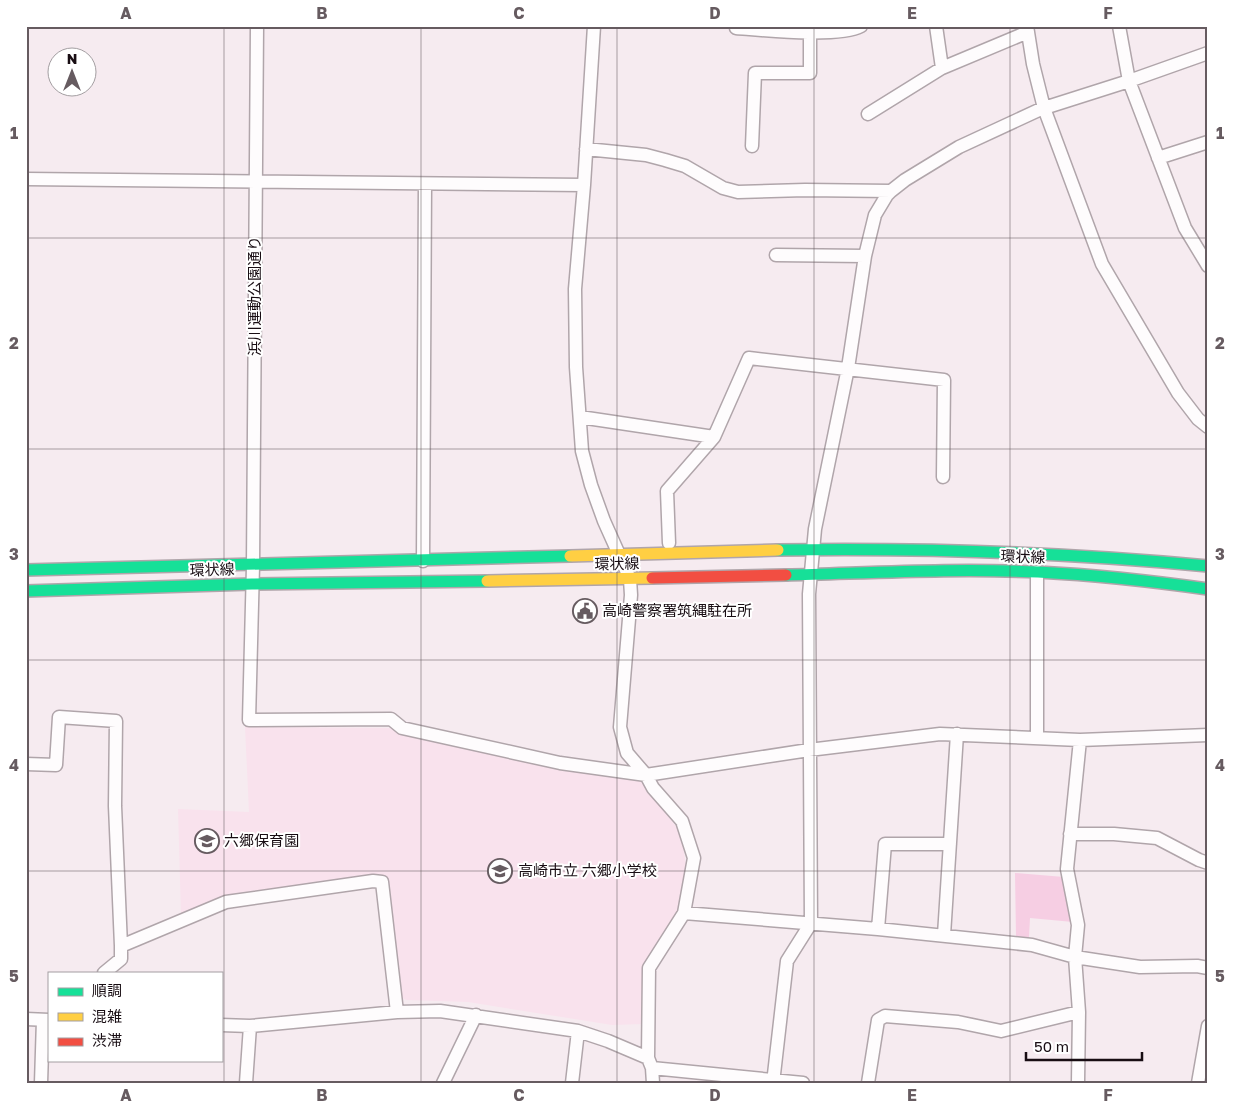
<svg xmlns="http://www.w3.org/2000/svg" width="1234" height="1109" viewBox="0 0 1234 1109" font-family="'Golos Text','Noto Sans JP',sans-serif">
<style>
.built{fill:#f9e2ed}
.green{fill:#f6cee3}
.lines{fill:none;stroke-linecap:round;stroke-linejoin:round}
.street-casing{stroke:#b0a5aa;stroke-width:15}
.fast-casing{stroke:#b0a5aa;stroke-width:14}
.slow-casing{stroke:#b0a5aa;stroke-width:14}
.jam-casing{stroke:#b0a5aa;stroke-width:14}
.street{stroke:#fefcfd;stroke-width:12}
.fast{stroke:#16e098;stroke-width:11}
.slow{stroke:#ffcf43;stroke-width:11}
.jam{stroke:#f24e42;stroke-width:11}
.grid{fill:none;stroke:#665b60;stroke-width:1;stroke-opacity:0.55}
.labels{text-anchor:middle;stroke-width:4;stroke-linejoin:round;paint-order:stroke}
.street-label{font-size:15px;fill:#180d13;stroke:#fff}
.poi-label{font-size:15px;fill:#180d13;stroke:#fff;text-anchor:start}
.neatline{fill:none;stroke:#665b60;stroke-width:2}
.grid-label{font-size:16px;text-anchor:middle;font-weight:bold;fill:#665b60}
</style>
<rect width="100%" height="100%" fill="#f6ebf0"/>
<path class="built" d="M245 727 390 728 403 735 561 770 639 779 681 833 686 865 677 914 647 960 644 1024 612 1025 468 1002 407 1000 401 998 385 876 325 882 181 915 178 809 249 812Z"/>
<path class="green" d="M1015 873 1064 877 1073 922 1030 918 1029 937H1016Z"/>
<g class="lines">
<defs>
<path id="street" d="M257 26 253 566 249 720 391 719 402 728 560 763 646 775 809 750 940 734 1080 740 1208 735
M594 26 584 185 575 289 576 367 582 451 591 485 604 521 630 579 631 595 620 727 627 753 646 775 653 788 682 821 694 858 684 913 649 968 648 1058 652 1068 653 1083
M736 26V28C763 30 839 38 861 26
M936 26 942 68
M1027 26 1033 64 1044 108 1102 264 1178 393 1198 419 1208 427
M1119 26 1129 81 1185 228 1208 266
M868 114 942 68 1028 32
M752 146 755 73H810V26
M586 149 646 155 665 160 685 166 723 188 738 192 805 190 891 191
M1158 158 1208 142
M26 179 584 185
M776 255 865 256
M580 417 714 437
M669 543 667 491 714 437 749 358 944 380 943 477
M423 561 425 184
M1037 738V572
M26 764 56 765 59 717 116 721 115 806 121 946
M1070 834H1114L1157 838 1199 860 1208 863
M684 913 878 929 1032 945 1075 957 1140 967 1197 966 1208 968
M878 929 885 844H950
M944 935 957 734
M104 973 121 959V946L226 902 373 881 382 882 397 1012
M26 1019 49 1020
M221 1025 250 1026 397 1012 440 1011 578 1031 608 1041 648 1058
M652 1068 803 1083
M41 1083 43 1020
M246 1083 250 1026
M443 1083 476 1015
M572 1083 578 1031
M773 1083 787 961 811 923 809 594 815 529 848 368 865 256 875 215 887 195 891 191 905 180 959 147 1041 109 1129 81 1208 53
M868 1083 878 1020 885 1016 958 1022 1001 1031 1079 1012
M1078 1083 1079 1012 1075 957 1078 925 1067 869 1080 740
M1198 1083 1208 1026"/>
<path id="fast" d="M778 550C922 548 1065 552 1208 566
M26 570 570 556
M786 575C870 573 954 568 1038 572 1095 575 1151 581 1208 589
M26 591 252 584 487 581"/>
<path id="slow" d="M570 556 778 550
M487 581 652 578"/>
<path id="jam" d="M652 578 786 575"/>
</defs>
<use href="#street" class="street-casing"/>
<use href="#fast" class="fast-casing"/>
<use href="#slow" class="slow-casing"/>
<use href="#jam" class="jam-casing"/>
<use href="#street" class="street"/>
<use href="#fast" class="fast"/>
<use href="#slow" class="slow"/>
<use href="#jam" class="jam"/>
</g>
<path class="grid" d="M224 26V1083M421 26V1083M617 26V1083M814 26V1083M1010 26V1083M26 238H1208M26 449H1208M26 660H1208M26 871H1208"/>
<defs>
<symbol id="civic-ring" viewBox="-11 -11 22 22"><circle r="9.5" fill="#fff" stroke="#665b60" stroke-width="1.5"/><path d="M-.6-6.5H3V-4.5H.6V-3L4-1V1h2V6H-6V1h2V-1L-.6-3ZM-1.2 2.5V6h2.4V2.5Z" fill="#665b60"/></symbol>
<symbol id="school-ring" viewBox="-11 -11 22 22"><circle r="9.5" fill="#fff" stroke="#665b60" stroke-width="1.5"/><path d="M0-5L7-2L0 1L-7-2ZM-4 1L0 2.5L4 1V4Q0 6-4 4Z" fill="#665b60"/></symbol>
</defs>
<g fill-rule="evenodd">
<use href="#civic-ring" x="571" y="597" width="28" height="28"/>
<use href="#school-ring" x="193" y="827" width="28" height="28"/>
<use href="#school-ring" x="486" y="857" width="28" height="28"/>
</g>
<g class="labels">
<g class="street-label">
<text transform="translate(255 296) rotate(-90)" y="5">浜川運動公園通り</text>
<text transform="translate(1023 557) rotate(2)" y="5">環状線</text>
<text transform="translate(617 564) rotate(-1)" y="5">環状線</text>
<text transform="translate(212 570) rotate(-2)" y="5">環状線</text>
</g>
<g class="poi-label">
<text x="602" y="616">高崎警察署筑縄駐在所</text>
<text x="224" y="846">六郷保育園</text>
<text x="518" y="876">高崎市立 六郷小学校</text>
</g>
</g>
<rect width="1234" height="1109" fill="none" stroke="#ffffff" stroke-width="55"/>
<rect x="48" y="972" width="175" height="90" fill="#ffffff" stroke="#a39ea1"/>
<rect x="58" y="988" width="25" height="8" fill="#16e098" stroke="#a39ea1"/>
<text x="92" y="996" font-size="15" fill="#180d13">順調</text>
<rect x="58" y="1013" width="25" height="8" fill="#ffcf43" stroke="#a39ea1"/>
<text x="92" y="1022" font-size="15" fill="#180d13">混雑</text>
<rect x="58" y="1038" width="25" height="8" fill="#f24e42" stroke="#a39ea1"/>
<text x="92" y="1046" font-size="15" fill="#180d13">渋滞</text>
<g transform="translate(72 72)"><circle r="24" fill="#ffffff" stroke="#a39ea1"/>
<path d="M0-4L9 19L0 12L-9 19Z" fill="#665b60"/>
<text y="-8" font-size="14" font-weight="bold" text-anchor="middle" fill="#180d13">N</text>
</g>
<path d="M1026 1052v8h116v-8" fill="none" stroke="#180d13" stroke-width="2.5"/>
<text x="1034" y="1052" font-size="15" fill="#180d13" stroke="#ffffff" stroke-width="4" paint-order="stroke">50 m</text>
<rect x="28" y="28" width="1178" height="1054" class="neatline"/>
<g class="grid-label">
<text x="126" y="19">A</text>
<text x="322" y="19">B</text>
<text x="519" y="19">C</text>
<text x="715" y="19">D</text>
<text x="912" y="19">E</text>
<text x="1108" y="19">F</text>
<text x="14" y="139">1</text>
<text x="1220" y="139">1</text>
<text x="14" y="349">2</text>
<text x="1220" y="349">2</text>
<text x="14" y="560">3</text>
<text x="1220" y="560">3</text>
<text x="14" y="771">4</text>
<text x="1220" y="771">4</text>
<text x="14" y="982">5</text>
<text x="1220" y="982">5</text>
<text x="126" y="1101">A</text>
<text x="322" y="1101">B</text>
<text x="519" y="1101">C</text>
<text x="715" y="1101">D</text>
<text x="912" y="1101">E</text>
<text x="1108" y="1101">F</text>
</g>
</svg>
